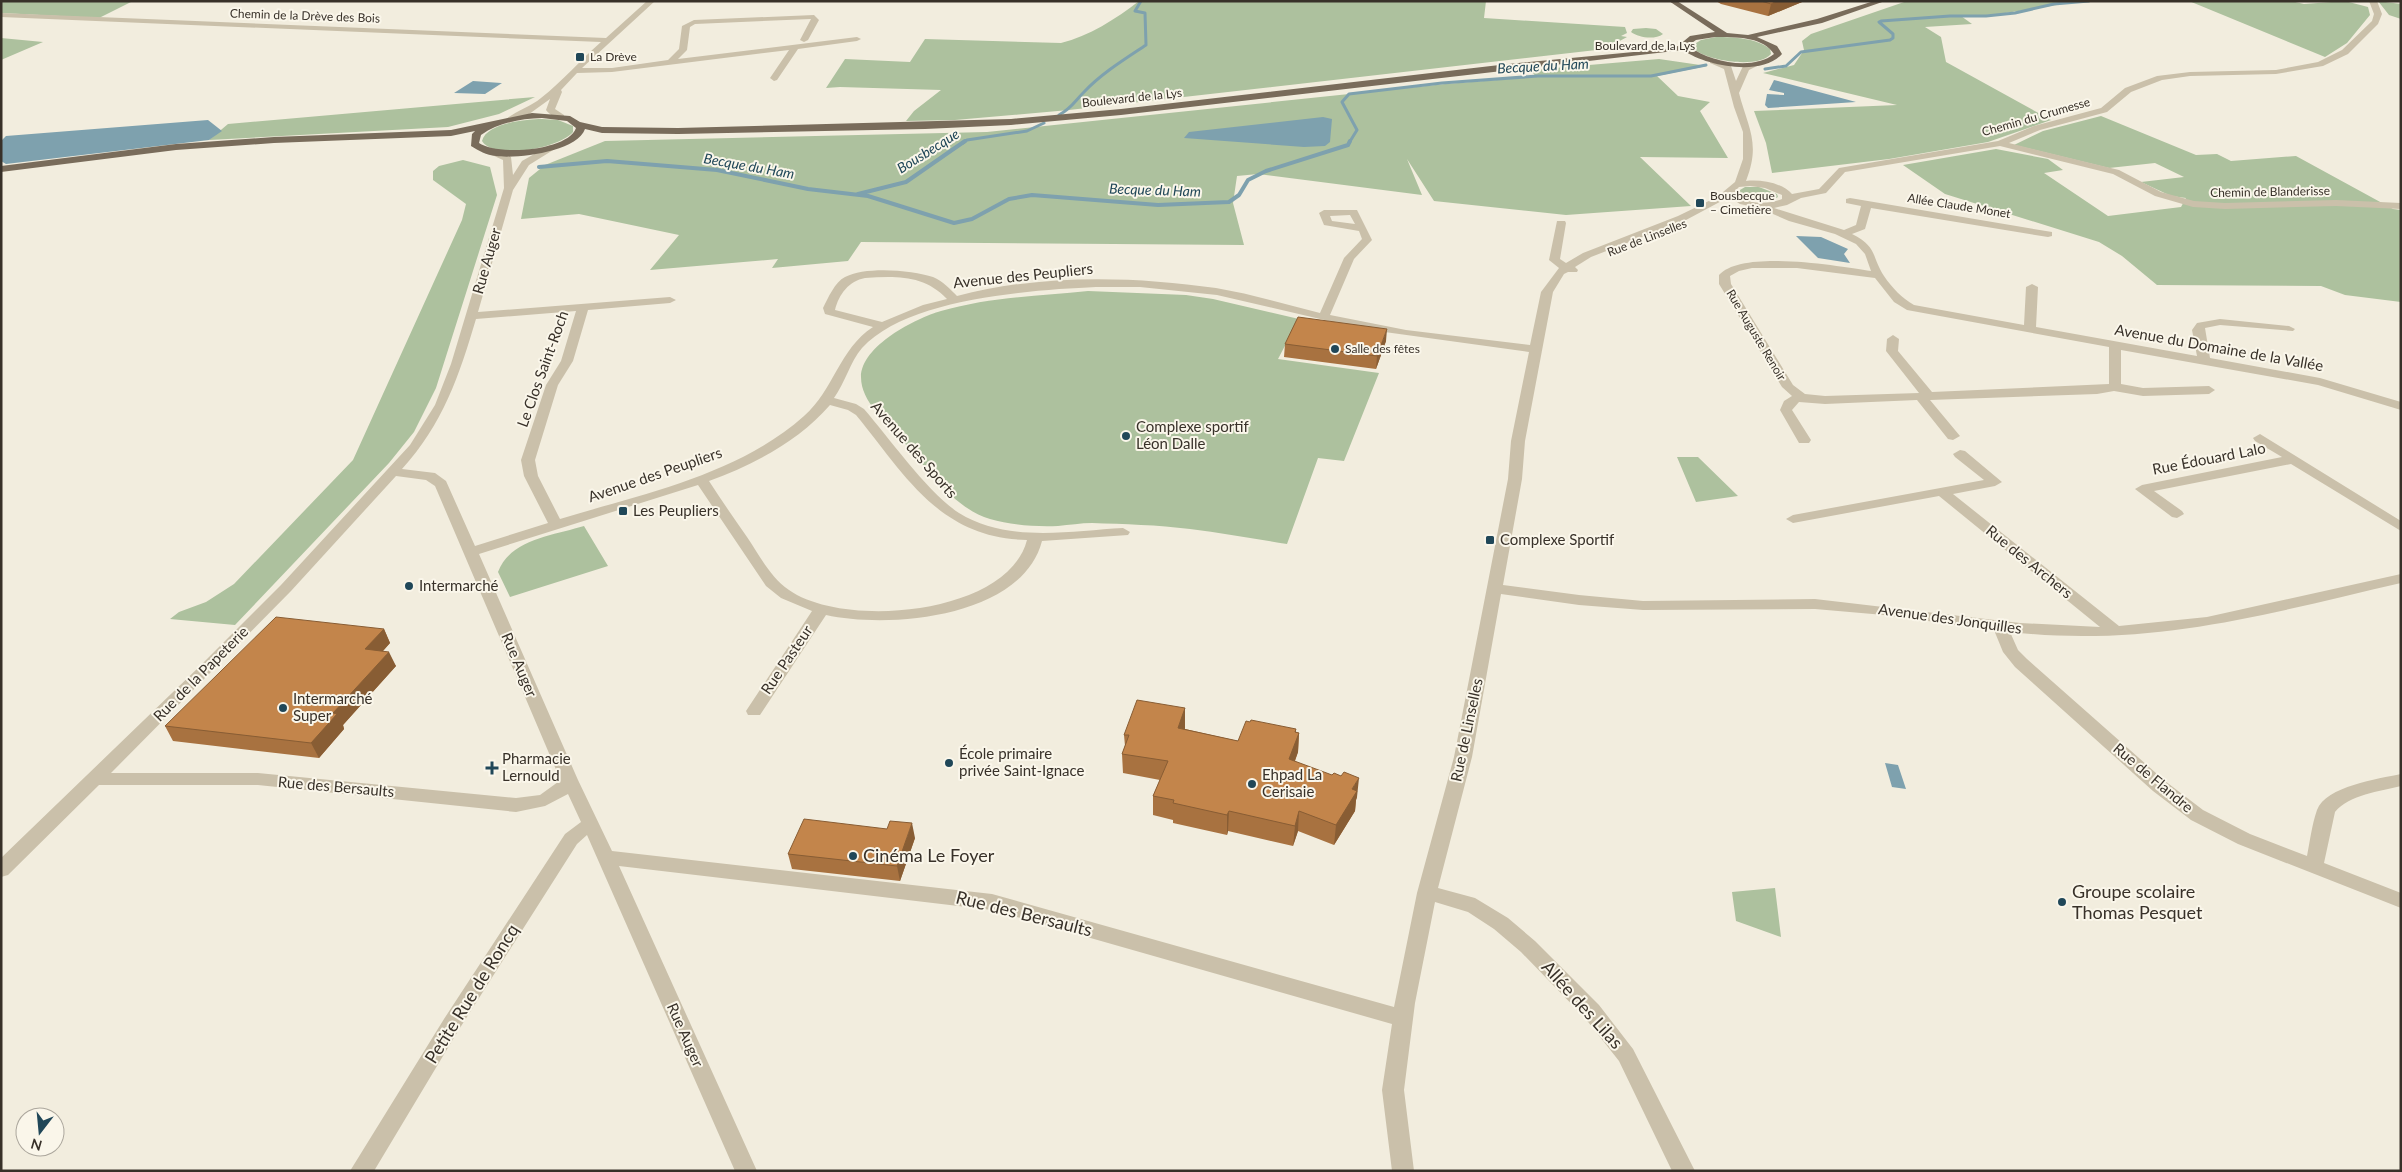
<svg xmlns="http://www.w3.org/2000/svg" width="2402" height="1172" viewBox="0 0 2402 1172" font-family="Lato,sans-serif">
<style>
.green{fill:#adc19e}
.water{fill:#7ea1ae}
.lines{fill:none;stroke-linecap:round;stroke-linejoin:round}
.stream-far1{stroke:#7ea1ae;stroke-width:3}
.stream{stroke:#7ea1ae;stroke-width:4}
.minor{fill:#cac0aa;fill-rule:evenodd}
.major{fill:#796c5b;fill-rule:evenodd}
.wall{fill:#a87240}
.shaded-wall{fill:#885d34}
.building{fill:#c3854b;stroke:#885d34}
.poi-dot{fill:#204758;stroke:#faf6ea;stroke-width:2}
.labels{text-anchor:middle;stroke-width:4;stroke-linejoin:round;paint-order:stroke}
.far-street-label{font-size:12px;fill:#383129;stroke:#faf6ea}
.far-poi-label{font-size:12px;fill:#383129;stroke:#faf6ea;text-anchor:start}
.far-water-label{font-size:14px;font-style:italic;fill:#204758;stroke:#faf6ea}
.street-label{font-size:15px;fill:#383129;stroke:#faf6ea}
.poi-label{font-size:15px;fill:#383129;stroke:#faf6ea;text-anchor:start}
.near-poi-label{font-size:18px;fill:#383129;stroke:#faf6ea;text-anchor:start}
.near-street-label{font-size:18px;fill:#383129;stroke:#faf6ea}
</style>
<rect width="100%" height="100%" fill="#f2edde"/>
<path class="green" d="M1 1H133L99 18 1 13Z
M1139 1H1486L1484 18 1625 27 1627 33 1621 36 1627 37 1605 49 1069 110 955 120 906 121 914 111 941 90 840 87 826 88 845 59 910 62 925 39 1061 43C1089 36 1116 19 1139 1Z
M1907 1H2094C2049 3 2007 17 1961 16L1972 24 1925 27 1941 37 1946 62 2051 120 1988 142 1889 159 1772 173 1766 143 1754 111 1897 105 1763 73 1794 65 1804 50 1802 41 1811 34Z
M2189 1H2291L2304 4 2345 1 2368 7 2370 15 2347 43 2325 57Z
M2378 1 2401 4V19L2389 15Z
M1646 28 1656 29 1663 34C1655 40 1639 38 1631 32L1633 29Z
M1716 37C1734 37 1756 38 1770 49L1771 54C1758 69 1708 61 1694 49L1693 45 1701 40Z
M1 38 43 42 1 60Z
M1659 59 1707 66 1657 76 1678 96 1710 102 1700 111 1728 158 1640 157 1691 206 1566 215 1434 201 1407 159 1422 195 1258 174 1237 176 1233 203 1244 245 861 242 848 261 772 268 778 259 650 270 679 235 579 214 521 219 529 178 545 165 605 141 987 132 1445 84 1536 77 1531 70Z
M535 97 499 114 448 127 209 140 228 124Z
M2101 116 2196 155 2217 154 2231 161 2296 156 2393 209 2401 210V302L2345 295 2321 286 2157 285 2122 256 2099 242 1945 194 1903 165 1996 149 2048 159 2063 170 2044 173 2108 216 2181 207 2186 198 2171 196 2141 182 2184 177 2155 163 2109 168 2014 145 2043 131Z
M542 119 558 120 573 126V132C560 148 494 161 482 141 486 123 527 119 542 119Z
M463 160 490 167 497 195 436 388 414 432 389 463 235 625 170 619 179 612 206 602 234 584 353 460 462 220 466 204 433 180V171L439 166Z
M1745 187H1759L1777 194 1778 197C1767 205 1749 202 1740 193V190Z
M1088 291 1186 295 1213 299 1299 319 1278 359 1379 373 1344 461 1318 458 1287 544C1255 539 1223 533 1190 529 1158 525 1124 524 1092 523 1081 523 1069 525 1058 526 1036 527 1011 525 990 519 953 508 926 467 901 439 886 422 861 402 861 377 861 346 916 318 941 311 989 297 1039 296 1088 291Z
M1677 457H1698L1738 496 1696 502Z
M584 526 608 566 510 597 498 572C510 539 555 535 584 526Z
M1775 888 1781 937 1736 921 1732 892Z"/>
<path class="water" d="M1774 80 1856 102 1768 108 1765 105 1767 94 1784 95V93L1769 90Z
M473 81 501 83H502L485 94 454 93Z
M1323 117 1332 119 1330 142 1325 146 1304 147 1184 138 1189 132Z
M208 120 222 131 209 140 6 164 1 161V141L6 136Z
M1796 236 1821 237 1848 249 1844 254 1850 263 1818 258Z
M1885 763 1898 765 1906 789 1892 787Z"/>
<g class="lines">
<path class="stream-far1" d="M1765 69 1786 66 1801 52 1890 40 1893 38V34L1879 22 1881 21 1950 16H1986L2015 13 2054 4 2089 1
M1059 115C1072 108 1074 102 1084 92 1102 73 1125 59 1146 45L1145 13 1135 11 1141 1
M963 143 967 140 1027 131 1044 123
M1349 143 1357 130 1342 102 1349 94 1442 83 1538 76H1651L1706 65"/>
<path class="stream" d="M539 167 607 161 717 170 808 189 868 196 954 223 972 219 1009 199 1032 195 1158 205 1229 202 1239 195 1248 180 1266 171 1348 145 1350 141
M858 194 906 182 965 141"/>
<path class="minor" d="M647 1H655L582 68H612L668 60 679 49 682 26 694 20 814 15 819 20 808 40 804 42 800 40 811 19 695 24 690 27 687 50 678 59 857 37 861 39 857 41 798 49 777 80 774 81 770 78 789 50 612 72 577 73 561 90 562 92 555 109 564 115V119C558 121 550 115 546 110L550 99 525 117 509 123 505 120C514 112 530 107 541 98 563 81 580 60 601 42L1 17V13L606 38Z
M2369 1H2377L2382 14 2378 24 2348 54 2323 66 2276 74 2190 76 2162 80 2131 92 2107 112 2040 130 2009 143 2119 170 2161 192 2194 201 2225 203 2336 200 2401 203V209L2336 206 2225 209 2193 207 2155 196 2113 174 2000 146 1845 172 1826 193 1801 198 1787 205 1774 208 1844 230 1856 225 1861 206 1846 203V199L1850 198 2052 232V236L2048 237 1871 208 1865 229 1852 234C1878 247 1871 256 1884 276 1892 288 1902 298 1914 305L2024 325 2026 287 2032 284 2038 287 2036 327 2197 356 2192 330 2197 323 2220 319 2289 326 2295 329 2293 331 2220 325 2205 328 2210 358 2320 378 2401 402V410L2318 385 2121 350V384L2143 388 2209 386 2215 390 2209 394 2143 396 2114 391 2097 394 1930 400 1960 436 1953 440 1948 439 1917 400 1825 404 1799 402 1792 410 1811 440 1809 443H1799L1780 410 1784 401 1792 396 1782 387 1719 284V275C1742 249 1838 266 1871 271L1865 254 1856 244 1835 234 1789 221 1759 208 1740 204 1729 197 1686 220 1591 257 1575 267 1578 270 1577 272H1568L1564 274 1553 292 1525 441 1522 479 1503 585 1579 595 1643 601 1815 599 2020 623 2100 627 1939 496 1793 523 1786 519 1793 515 1984 480 1955 457 1953 454 1960 450 1965 451 2002 482 1995 486 1953 494 2119 626 2207 617 2401 574V583C2267 614 2150 648 2010 632L2018 650 2027 659 2165 781 2203 810 2250 834 2307 856C2310 841 2312 824 2317 810 2326 786 2378 779 2401 774V786C2379 792 2350 794 2335 812L2324 863 2401 893V908L2238 844 2191 820 2153 791 2015 667 2003 652 1994 630 1884 615 1815 609 1643 610 1579 605 1501 594 1472 757 1438 888 1475 898 1508 918 1535 941 1599 1005 1633 1049 1695 1171H1672L1619 1061 1585 1018 1521 952 1494 929 1468 912 1435 902 1415 1003 1404 1090 1414 1171H1392L1382 1090 1392 1024 992 910 619 866 757 1171H735L587 835 577 844 458 1031 374 1171H350L444 1019 565 834 581 822 568 794 545 806 516 812 258 785H99L8 875 1 877V858L200 666 281 585 410 445 435 405 451 364 504 188 503 160 492 155V151H498L511 157 513 175 522 161 550 145 558 147 529 165 513 190 478 312 670 297 676 300 670 303 588 310 573 361 558 385 535 460 538 476 560 519C642 494 738 475 804 416 834 390 839 349 873 327L825 314 823 308C828 298 835 282 845 277 865 266 913 270 933 277 943 281 950 289 957 296 1040 274 1132 276 1216 288 1251 294 1285 304 1320 313L1344 258 1362 239 1359 231 1324 225 1319 213 1324 210H1357L1372 240 1354 259 1330 315 1406 330 1530 345 1541 292 1559 268 1549 260 1557 221H1565L1566 223 1560 259 1566 263 1583 253 1678 216 1717 197 1735 182 1743 159V132L1734 107 1724 69 1710 63V59H1716L1731 66 1736 81 1743 66 1759 61 1763 63 1749 70 1739 93C1748 128 1761 143 1746 181 1760 179 1783 183 1792 194L1819 189 1839 168 1998 141 2034 126 2101 108 2125 88 2157 76 2190 72 2276 70 2318 62 2342 50 2372 21 2374 14ZM1750 186 1765 188 1782 195V199C1768 205 1744 205 1735 191L1739 187ZM1350 215 1355 224 1332 221 1330 216ZM1752 268H1797L1875 278 1894 302 1907 310 2109 347V384L1932 392 1898 351 1899 339 1893 335 1887 339 1886 351 1919 393 1825 396 1805 394 1793 385 1731 284 1730 276 1739 271ZM865 278C897 276 924 275 947 299L923 305 882 322 835 310C839 294 849 281 865 278ZM1096 287H1140L1217 295 1363 329 1529 352 1511 441 1508 479 1454 757 1417 893 1394 1007 992 894 612 851 578 780 479 554 698 485 766 586 781 598 812 611 746 711 748 715H760L826 615C889 629 1022 618 1042 541L1128 535 1130 532 1123 528C1070 531 1007 543 959 513 928 493 890 439 864 409L856 404 834 398C845 383 850 362 862 348 907 298 1032 290 1096 287ZM576 311 561 361 546 385 521 460 524 476 548 523 475 546 446 481 435 473 402 469C443 424 459 376 476 319ZM830 405 848 410 856 415C906 476 939 538 1027 540 1008 615 844 629 789 590 770 577 760 556 747 537 734 518 721 500 709 481 753 465 799 441 830 405ZM396 476 426 480 435 486 560 779 558 782 540 795 516 798 258 773H111L291 591Z
M2260 434 2401 521V531L2291 464 2154 491 2182 511 2184 514 2177 518 2172 517 2135 489 2142 485 2282 457 2255 441 2253 438Z"/>
<path class="major" d="M1669 1H1677L1727 33 1748 35 1817 19 1874 1H1885L1822 23 1757 37 1777 46 1782 54C1762 77 1705 66 1683 50L1121 115 1011 125 925 129 678 134 602 133 585 129C577 152 516 159 496 156 486 155 479 151 471 146L472 134 475 131 451 136 274 143 176 150 1 172V166L176 144 274 137 451 130 532 113 570 116 580 122 602 127 678 128 1011 119 1121 109 1508 64 1665 49 1678 46 1690 36 1715 32ZM1715 37C1733 37 1763 36 1774 54 1753 71 1710 62 1690 47L1689 45 1696 40ZM542 118 567 121 576 128C568 151 498 156 479 143L481 135C499 122 520 119 542 118Z"/>
</g>
<path class="wall" d="M1716 1H1802V2L1768 16 1721 4Z
M1386 341 1376 369 1284 357 1285 344Z
M384 629 390 643 383 651 396 666 343 725 344 729 319 758 173 741 165 726Z
M1185 708V729L1238 741 1296 729V732L1299 733 1298 752 1295 761 1357 797 1356 800 1355 811 1334 845 1298 831 1293 846 1228 831 1227 835 1173 823V820L1153 815V796L1160 780 1123 773 1122 754 1125 746 1124 735Z
M915 838 900 881 792 869 788 854Z"/>
<path class="shaded-wall" d="M1777 1H1802V2L1768 16 1771 4Z
M1387 329 1386 341 1376 369 1377 356Z
M384 629 390 643 372 663 365 649Z
M389 652 396 666 343 725 344 729 319 758 311 743 333 713Z
M1185 708V728L1178 747V728Z
M1296 729 1295 742 1299 733 1298 752 1288 779 1289 759Z
M1359 778 1357 797 1356 800 1355 811 1334 845 1336 825 1352 789Z
M1229 811 1228 831 1227 835V815Z
M1299 811 1298 831 1293 846 1295 826Z
M912 823 915 838 900 881 897 866Z"/>
<path class="building" d="M1761 1H1777L1771 4Z
M1298 317 1387 329 1377 356 1285 344Z
M276 617 384 629 365 649 389 652 333 713 337 714 311 743 165 726Z
M1137 700 1185 708 1178 728 1238 741 1246 721 1250 722 1251 720 1296 729 1295 732 1299 733 1289 759 1332 775 1334 773 1341 776 1344 772 1359 778 1352 789 1357 791 1336 825 1299 811 1295 826 1229 811 1227 815 1173 803 1174 800 1153 796 1168 761 1122 754 1129 735H1124Z
M804 819 887 829 890 821 912 823 897 866 788 854Z"/>
<g class="poi-dot">
<rect x="575" y="52" width="10" height="10" rx="2.5"/>
<rect x="1695" y="198" width="10" height="10" rx="2.5"/>
<circle cx="1335" cy="349" r="5"/>
<circle cx="1126" cy="436" r="5"/>
<rect x="618" y="506" width="10" height="10" rx="2.5"/>
<rect x="1485" y="535" width="10" height="10" rx="2.5"/>
<circle cx="409" cy="586" r="5"/>
<circle cx="283" cy="708" r="5"/>
<circle cx="949" cy="763" r="5"/>
<path d="M489.5 760.5h5v5h5v5h-5v5h-5v-5h-5v-5h5z"/>
<circle cx="1252" cy="784" r="5"/>
<circle cx="853" cy="856" r="5"/>
<circle cx="2062" cy="902" r="5"/>
</g>
<g class="labels">
<g class="far-street-label">
<text transform="translate(305 16) rotate(2)" y="4">Chemin de la Drève des Bois</text>
<text x="1645" y="50">Boulevard de la Lys</text>
<text transform="translate(1132 98) rotate(-6)" y="4">Boulevard de la Lys</text>
<text transform="translate(2036 117) rotate(-16)" y="4">Chemin du Crumesse</text>
<text transform="translate(2270 192) rotate(-1)" y="4">Chemin de Blanderisse</text>
<text transform="translate(1959 206) rotate(9)" y="4">Allée Claude Monet</text>
<text transform="translate(1647 238) rotate(-21)" y="4">Rue de Linselles</text>
<text transform="translate(1756 335) rotate(59)" y="4">Rue Auguste Renoir</text>
</g>
<g class="far-poi-label">
<text x="590" y="61">La Drève</text>
<text x="1710" y="200">Bousbecque<tspan x="1710" dy="14">– Cimetière</tspan></text>
<text x="1345" y="353">Salle des fêtes</text>
</g>
<g class="far-water-label">
<text transform="translate(1543 66) rotate(-3)" y="5">Becque du Ham</text>
<text transform="translate(928 151) rotate(-32)" y="5">Bousbecque</text>
<text transform="translate(749 166) rotate(10)" y="5">Becque du Ham</text>
<text transform="translate(1155 190) rotate(2)" y="5">Becque du Ham</text>
</g>
<g class="street-label">
<text transform="translate(487 261) rotate(-74)" y="5">Rue Auger</text>
<text transform="translate(1023 276) rotate(-6)" y="5">Avenue des Peupliers</text>
<text transform="translate(2219 348) rotate(10)" y="5">Avenue du Domaine de la Vallée</text>
<text transform="translate(543 369) rotate(-70)" y="5">Le Clos Saint-Roch</text>
<text transform="translate(914 450) rotate(49)" y="5">Avenue des Sports</text>
<text transform="translate(2209 459) rotate(-11)" y="5">Rue Édouard Lalo</text>
<text transform="translate(655 475) rotate(-19)" y="5">Avenue des Peupliers</text>
<text transform="translate(2029 562) rotate(39)" y="5">Rue des Archers</text>
<text transform="translate(1950 619) rotate(8)" y="5">Avenue des Jonquilles</text>
<text transform="translate(787 660) rotate(-56)" y="5">Rue Pasteur</text>
<text transform="translate(519 665) rotate(67)" y="5">Rue Auger</text>
<text transform="translate(201 674) rotate(-45)" y="5">Rue de la Papeterie</text>
<text transform="translate(1467 730) rotate(-78)" y="5">Rue de Linselles</text>
<text transform="translate(2153 778) rotate(40)" y="5">Rue de Flandre</text>
<text transform="translate(336 787) rotate(5)" y="5">Rue des Bersaults</text>
<text transform="translate(685 1035) rotate(66)" y="5">Rue Auger</text>
</g>
<g class="poi-label">
<text x="1136" y="432">Complexe sportif<tspan x="1136" dy="17">Léon Dalle</tspan></text>
<text x="633" y="516">Les Peupliers</text>
<text x="1500" y="545">Complexe Sportif</text>
<text x="419" y="591">Intermarché</text>
<text x="293" y="704">Intermarché<tspan x="293" dy="17">Super</tspan></text>
<text x="959" y="759">École primaire<tspan x="959" dy="17">privée Saint-Ignace</tspan></text>
<text x="502" y="764">Pharmacie<tspan x="502" dy="17">Lernould</tspan></text>
<text x="1262" y="780">Ehpad La<tspan x="1262" dy="17">Cerisaie</tspan></text>
</g>
<g class="near-poi-label">
<text x="863" y="862">Cinéma Le Foyer</text>
<text x="2072" y="898">Groupe scolaire<tspan x="2072" dy="21">Thomas Pesquet</tspan></text>
</g>
<g class="near-street-label">
<text transform="translate(1024 914) rotate(14)" y="6">Rue des Bersaults</text>
<text transform="translate(472 994) rotate(-58)" y="6">Petite Rue de Roncq</text>
<text transform="translate(1582 1005) rotate(48)" y="6">Allée des Lilas</text>
</g>
</g>
<rect width="2402" height="1172" fill="none" stroke="#383129" stroke-width="5"/>
<g transform="translate(40 1132) rotate(196)"><circle r="24" fill="#faf6ea" stroke="#aca79d"/>
<path d="M0-4L9 19L0 12L-9 19Z" fill="#204758"/>
<text y="-8" font-size="14" font-weight="bold" text-anchor="middle" fill="#383129">N</text>
</g>
</svg>
